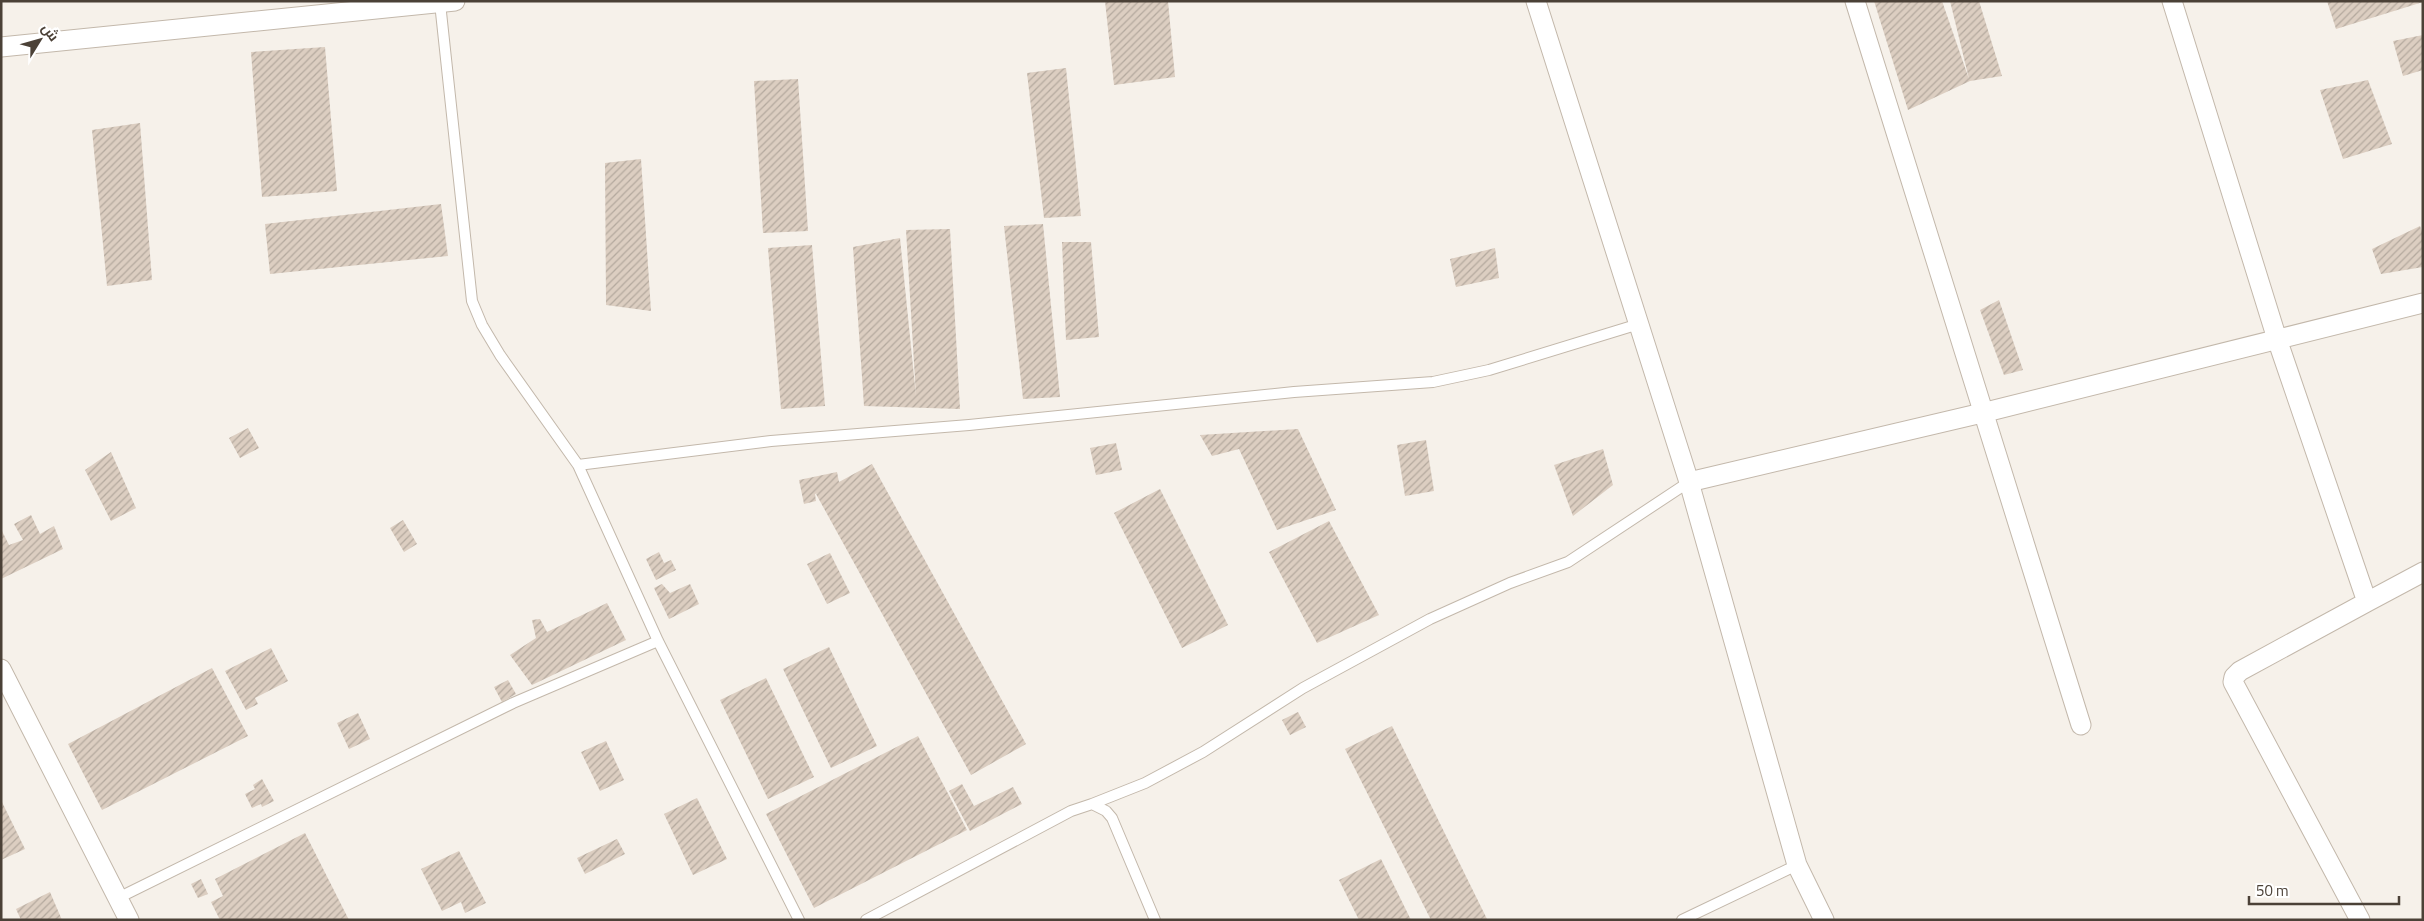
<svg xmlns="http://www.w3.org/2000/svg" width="2424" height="921" viewBox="0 0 2424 921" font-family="'Titillium Web',Cairo,sans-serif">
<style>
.building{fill:url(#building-hatch)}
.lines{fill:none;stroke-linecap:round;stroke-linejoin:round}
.service-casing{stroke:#c3b8ab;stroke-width:12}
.minor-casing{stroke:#c3b8ab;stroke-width:21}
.service{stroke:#fff;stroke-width:10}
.minor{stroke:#fff;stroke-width:19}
</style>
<defs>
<pattern id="building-hatch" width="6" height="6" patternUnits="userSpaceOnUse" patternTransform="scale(1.25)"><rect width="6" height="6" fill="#dccec1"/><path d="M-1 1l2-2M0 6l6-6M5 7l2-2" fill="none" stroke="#b4a99e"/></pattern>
</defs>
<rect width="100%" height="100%" fill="#f6f1ea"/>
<path class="building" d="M1105 1H1168L1175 77 1114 85Z
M1874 1H1942L1969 79 1950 1H1979L2002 76 1970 81 1908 110Z
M2327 1H2423V2L2336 29Z
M2423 35V70L2403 76 2393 41Z
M325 47 337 191 262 197 251 52Z
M1066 68 1081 216 1044 218 1027 73Z
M798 79 808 231 763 233 754 81Z
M2368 80 2392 144 2343 159 2320 90Z
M140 123 152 280 107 286 92 130Z
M641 159 651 311 606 305 605 163Z
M441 204 448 256 270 274 265 224Z
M1043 224 1060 397 1023 399 1004 226Z
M2420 226 2423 234V267L2381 274 2372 249Z
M950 229 960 409 864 406 853 247 900 238 916 396 906 230Z
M1062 242H1091L1099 337 1066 340Z
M812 245 825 406 781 409 768 248Z
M1495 248 1499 278 1456 287 1450 259Z
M1999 300 2023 370 2004 375 1980 310Z
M248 428 259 448 240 458 229 438Z
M1298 429 1336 510 1277 530 1239 449 1212 456 1200 435Z
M1426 440 1434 491 1405 496 1397 445Z
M1116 443 1122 470 1096 475 1090 448Z
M1603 449 1613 485 1573 516 1554 465Z
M111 452 136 508 111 521 85 470Z
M872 464 1026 744 971 775 816 494 819 493 815 494 816 501 804 504 799 480 837 472 839 482Z
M1160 489 1228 625 1182 648 1114 513Z
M31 515 40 534 54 526 63 549 1 579V529L9 545 23 540 14 524Z
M403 520 417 544 404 552 390 528Z
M1329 521 1379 615 1317 643 1269 552Z
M659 552 664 563 671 560 676 570 656 580 646 559Z
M830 553 850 593 827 604 807 564Z
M662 584 670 593 690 584 699 604 669 619 654 588Z
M607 603 626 640 532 685 510 655 536 638 532 620 540 619 547 632Z
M829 647 877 746 831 768 783 669Z
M271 648 288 681 255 698 258 704 246 710 225 671Z
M212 668 248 736 102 810 68 744Z
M766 678 814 777 768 799 720 700Z
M508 680 516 694 502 702 494 687Z
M1298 712 1306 727 1290 735 1282 720Z
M358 713 370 739 349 749 337 723Z
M1392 726 1487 919 1486 920H1431L1345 749Z
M918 736 967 830 814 908 766 814Z
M606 741 624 780 600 791 581 752Z
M262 779 274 801 262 807 261 804 252 808 245 794 255 789 253 785Z
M962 784 974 806 1013 787 1022 804 970 831 949 791Z
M697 798 727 859 693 875 664 814Z
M1 800 25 849 1 860Z
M305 833 349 920H220L211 902 223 896 215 879Z
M617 839 625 854 585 874 577 858Z
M459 851 486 903 465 913 461 902 442 911 421 869Z
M1381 859 1411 920H1359L1339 880Z
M201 879 208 894 198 898 191 884Z
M50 892 62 920H21L16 909Z"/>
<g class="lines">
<defs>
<path id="service" d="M440 3 472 301 482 325 500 355 578 465 658 641 799 920
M578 465 771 441 969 425 1294 392 1433 382 1489 370 1639 324
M1092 804 1145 783 1203 752 1303 688 1430 619 1510 583 1568 562 1689 482
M118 898 513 703 658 641
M866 920 1071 811 1092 804 1106 811 1112 818 1155 920
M1682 920 1797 865"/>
<path id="minor" d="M1536 1 1689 482 1797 865 1824 920
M1855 1 2081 725
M2172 1 2277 339 2367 602 2423 572
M1 47 455 1
M1689 482 1982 413 2423 303
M1 669 129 920
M2360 920 2233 682 2234 677 2240 671 2367 602"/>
</defs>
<use href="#service" class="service-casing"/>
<use href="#minor" class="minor-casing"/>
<use href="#service" class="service"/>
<use href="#minor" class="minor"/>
</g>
<rect width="2424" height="921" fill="none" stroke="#4b4137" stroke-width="5"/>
<g transform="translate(40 40) rotate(53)" stroke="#ffffff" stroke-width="4" paint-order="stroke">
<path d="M0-4L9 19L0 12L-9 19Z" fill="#4b4137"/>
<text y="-8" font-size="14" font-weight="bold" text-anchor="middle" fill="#4b4137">ش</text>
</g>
<path d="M2249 896v8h150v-8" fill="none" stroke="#4b4137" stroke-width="2.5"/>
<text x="2256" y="896" font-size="15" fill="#4b4137" stroke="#ffffff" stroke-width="4" paint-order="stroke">50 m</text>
</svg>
